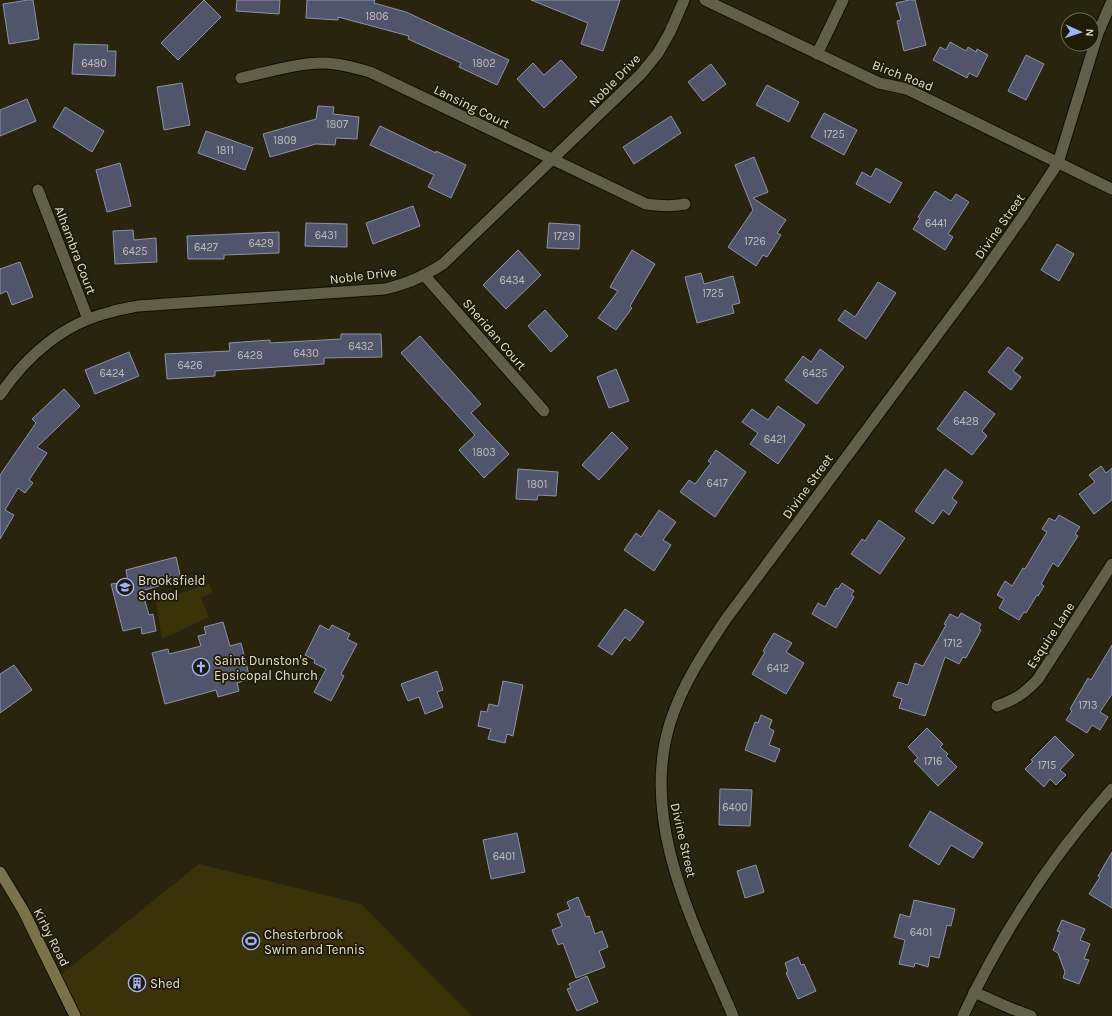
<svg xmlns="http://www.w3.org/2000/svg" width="1112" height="1016" viewBox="0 0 1112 1016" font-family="Karla,sans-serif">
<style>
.green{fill:#3a3208}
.building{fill:#50556b;stroke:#8c92ab}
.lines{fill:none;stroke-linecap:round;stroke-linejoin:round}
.minor-casing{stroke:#120d00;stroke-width:13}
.tertiary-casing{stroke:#120d00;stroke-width:13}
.secondary-casing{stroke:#120d00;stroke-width:13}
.minor{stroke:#635e46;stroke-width:11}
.tertiary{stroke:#635e46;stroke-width:11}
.secondary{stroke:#7b724b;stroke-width:11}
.labels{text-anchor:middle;stroke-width:3.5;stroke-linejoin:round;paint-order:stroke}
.number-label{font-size:11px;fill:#bebcb8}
.street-label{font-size:13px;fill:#e2dfd1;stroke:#1f1b05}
.poi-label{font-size:13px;fill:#e2dfd1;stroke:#1f1b05;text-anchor:start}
</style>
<rect width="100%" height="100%" fill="#29240d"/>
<path class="green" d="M209 583 213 593 201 598 209 617 162 639 156 602Z
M199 864 361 904 472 1016H80L57 978Z"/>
<path class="building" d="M28 0H33L39 39 9 44 3 4Z
M204 0 221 17 178 60 161 43Z
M237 0H280L279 14 236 11Z
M307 0H375L374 3 406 12 509 60 497 85 459 67 461 63 408 39 409 36 338 17V20L306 18Z
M531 0H620L603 51 581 44 588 23Z
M909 0H915L926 45 904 51 897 21 901 20 896 3Z
M950 42 966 51 968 47 976 52 977 49 988 55 977 77 969 73 967 78 933 60 940 47 946 50Z
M74 44 108 45 107 51H116L115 76 72 74Z
M1026 55 1044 64 1026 100 1008 91Z
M561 60 577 77 544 108 517 79 533 63 544 75Z
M711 64 726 84 703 101 688 82Z
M182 83 190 125 164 130 157 87Z
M767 85 799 102 789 122 756 105Z
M27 99 36 121 0 136V110Z
M318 106 334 107 333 114 359 117 357 139 336 138 335 145 316 144 270 157 263 134 316 119Z
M65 107 104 131 92 152 53 127Z
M824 113 857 130 844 155 811 137Z
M671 116 681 133 634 164 623 147Z
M380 126 436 153V151L466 165 451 198 428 187 434 175 370 145Z
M206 131 253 148 245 170 198 153Z
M754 157 768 192 753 198 786 220 777 233 781 235 767 257 763 255 756 266 728 247 753 210 735 165Z
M120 163 131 206 107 212 96 170Z
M876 168 902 183 890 203 856 184 862 172 871 177Z
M935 191 951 201 956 194 969 202 948 234 953 237 945 250 913 229 920 218 918 217Z
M413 206 420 226 373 244 366 223Z
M306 223 347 224V247L305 246Z
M549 223 580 225 579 249 547 248Z
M133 230 134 240 156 238 157 262 115 264 113 231Z
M279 232V253L224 255V259H188L187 236Z
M1057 244 1074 254 1059 281 1041 270Z
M518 250 541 275 506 309 483 285Z
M632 250 655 264 630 306 632 308 616 330 598 318 618 291 610 287Z
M20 262 33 297 12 305 7 291 0 294V269Z
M701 273 704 284 733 276 740 303 732 305 734 313 697 323 685 277Z
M878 282 896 293 866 339 838 320 845 310 855 317Z
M545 310 568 336 551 352 528 326Z
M341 334H381L382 357 324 358V364L215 371V376L167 379 165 354 230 351 229 343 270 340V343L341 339Z
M420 336 481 404 471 413 509 454 484 478 459 450 475 435 401 353Z
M1008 347 1023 358 1013 371 1021 377 1011 390 988 372Z
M820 349 844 367 817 404 785 380 803 356 811 362Z
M129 352 139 376 95 394 85 370Z
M616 369 629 401 609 408 597 377Z
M64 389 80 406 37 447 47 453 29 480 33 483 25 493 18 488 5 510 14 515 0 539V475L36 423 32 419Z
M965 391 995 414 982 431 987 436 972 455 937 429Z
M778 406 805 425 778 464 750 444 758 433 742 422 752 409 768 420Z
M612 432 628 448 599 480 582 465Z
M716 450 746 472 715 517 680 492 689 480 695 484 711 463 708 461Z
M1101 466 1106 473 1112 468V500L1094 514 1079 494 1095 482 1089 475Z
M518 469 558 472 556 496 538 495 537 500 516 499Z
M945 469 963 482 952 498 957 502 949 515 943 510 933 524 915 511Z
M659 510 676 522 663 540 671 545 654 571 624 550 636 533 641 537Z
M1059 515 1080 527 1075 534 1078 536 1058 567 1053 563 1041 584 1044 586 1038 596 1037 595 1026 613 1024 612 1019 620 999 608 1004 599 997 595 1005 581 1012 586 1023 568 1025 569 1047 532 1042 529 1049 518 1055 521Z
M879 520 905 538 880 574 851 554 862 539 865 541Z
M176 557 181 579 142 591 149 615 153 614 156 631 142 634 141 627 123 631 111 584 128 582 126 570Z
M842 583 854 591 851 595 854 597 836 628 812 614 818 603 825 607 836 588 838 589Z
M625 609 644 622 630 641 625 637 612 655 598 646Z
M961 613 981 624 979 629 981 630 966 658 963 657 959 664 945 657 925 716 899 708 902 699 893 696 898 682 908 685 915 663 923 666 946 625 944 624 950 614 958 618Z
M223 622 230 646 241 643 250 679 237 683 239 691 218 697 216 690 165 704 152 653 168 649 169 654 201 646 198 636 206 634 204 627Z
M320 625 329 630 332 625 350 634 347 639 357 644 341 674 344 676 331 701 314 692 326 669 314 663 315 660 305 655Z
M774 633 792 643 786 652 804 663 786 694 752 674 765 652 763 651Z
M1112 645V694L1100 712 1108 717 1100 730 1092 725 1087 733 1066 720 1072 711 1070 709 1088 678 1091 680Z
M14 665 32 690 0 713V674Z
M437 671 443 690 437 692 443 707 425 714 419 697 408 701 401 684Z
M503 681 523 685 513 736 507 734 505 743 488 739 491 729 478 726 481 711 487 712 489 704 498 706Z
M761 715 772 720 769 728 774 731 769 745 780 749 775 762 745 750 755 722 758 723Z
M927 728 943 744 940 747 948 754 946 756 957 767 938 786 914 761 918 758 908 747Z
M1055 736 1074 755 1060 770 1066 775 1056 785 1050 779 1044 787 1025 769 1033 761 1031 760Z
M720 789 752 790 750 826 719 825Z
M930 811 983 843 973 858 951 845 939 865 909 846Z
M517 833 525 872 491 879 483 840Z
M1112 852V908L1089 894 1100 877 1098 876Z
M756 865 764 892 745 898 737 871Z
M578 897 586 917 589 916 595 934 602 931 608 947 599 951 605 967 576 978 563 943 558 945 552 930 562 926 557 914 570 909 567 902Z
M914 900 955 909 951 926 947 925 939 958 930 956 928 967 915 963 914 967 899 964 905 940 894 937 900 914 910 917Z
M1062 920 1085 929 1080 940 1090 944 1084 959 1089 960 1079 984 1063 978 1065 972 1058 953 1053 950 1060 932 1057 931Z
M798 957 801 965 804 964 816 991 798 999 786 973 788 972 785 963Z
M587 976 598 1002 577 1011 567 989 571 988 569 984Z"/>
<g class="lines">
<defs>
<path id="minor" d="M817 54 843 0
M241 78C268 72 296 63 324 63 340 63 355 68 370 72L646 204C660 206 671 207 685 204
M38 190 88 319
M425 276 544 411
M0 395C26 356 64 323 111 312 120 309 129 308 138 306L385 289C409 283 422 277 443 264L641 74 658 53 670 32 684 0
M997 706C1016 699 1024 694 1038 679L1112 564
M974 992 1010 1008 1031 1016
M733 1016C695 926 639 823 670 723 682 685 704 652 726 619L978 280 1023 216 1058 163 1098 33 1112 1"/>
<path id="tertiary" d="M705 0 879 83 907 89 1112 189
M963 1016C1002 932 1051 858 1112 789"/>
<path id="secondary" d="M0 872 23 910 75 1016"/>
</defs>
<use href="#minor" class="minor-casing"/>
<use href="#tertiary" class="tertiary-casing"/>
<use href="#secondary" class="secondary-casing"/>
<use href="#minor" class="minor"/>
<use href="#tertiary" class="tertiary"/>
<use href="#secondary" class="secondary"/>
</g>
<defs>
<symbol id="school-ring" viewBox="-11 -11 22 22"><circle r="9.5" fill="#1f1b05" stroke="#a2b2fd" stroke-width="1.5"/><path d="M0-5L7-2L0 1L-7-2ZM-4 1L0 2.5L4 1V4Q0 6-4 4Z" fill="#a2b2fd"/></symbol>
<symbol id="church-ring" viewBox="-11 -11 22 22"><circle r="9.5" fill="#1f1b05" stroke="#a2b2fd" stroke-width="1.5"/><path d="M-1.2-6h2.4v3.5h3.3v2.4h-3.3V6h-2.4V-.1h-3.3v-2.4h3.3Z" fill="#a2b2fd"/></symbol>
<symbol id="stadium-ring" viewBox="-11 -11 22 22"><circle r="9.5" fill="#1f1b05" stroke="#a2b2fd" stroke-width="1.5"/><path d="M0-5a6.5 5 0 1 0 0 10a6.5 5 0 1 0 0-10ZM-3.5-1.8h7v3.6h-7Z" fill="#a2b2fd"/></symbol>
<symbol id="building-ring" viewBox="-11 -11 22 22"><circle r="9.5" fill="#1f1b05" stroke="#a2b2fd" stroke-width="1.5"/><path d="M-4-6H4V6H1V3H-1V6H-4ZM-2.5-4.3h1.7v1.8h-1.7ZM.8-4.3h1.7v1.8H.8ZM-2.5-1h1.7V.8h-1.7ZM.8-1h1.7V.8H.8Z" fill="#a2b2fd"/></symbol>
</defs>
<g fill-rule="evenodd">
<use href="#school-ring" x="115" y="577" width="20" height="20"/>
<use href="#church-ring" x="191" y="657" width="20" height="20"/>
<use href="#stadium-ring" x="241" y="931" width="20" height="20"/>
<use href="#building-ring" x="127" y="973" width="20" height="20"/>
</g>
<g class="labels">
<g class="number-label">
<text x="377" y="20">1806</text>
<text x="94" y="67">6480</text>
<text x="484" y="67">1802</text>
<text x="337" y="128">1807</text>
<text x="834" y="138">1725</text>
<text x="285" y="144">1809</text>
<text x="225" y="154">1811</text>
<text x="936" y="227">6441</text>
<text x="326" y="239">6431</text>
<text x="564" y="240">1729</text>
<text x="755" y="245">1726</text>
<text x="261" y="247">6429</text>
<text x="206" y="251">6427</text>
<text x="135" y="255">6425</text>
<text x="512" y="284">6434</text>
<text x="713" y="297">1725</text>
<text x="361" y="350">6432</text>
<text x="306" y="357">6430</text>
<text x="250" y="359">6428</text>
<text x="190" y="369">6426</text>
<text x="112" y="377">6424</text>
<text x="815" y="377">6425</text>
<text x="966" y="425">6428</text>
<text x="775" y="443">6421</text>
<text x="484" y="456">1803</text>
<text x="717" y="487">6417</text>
<text x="537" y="488">1801</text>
<text x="953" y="647">1712</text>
<text x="778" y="672">6412</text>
<text x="1088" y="709">1713</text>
<text x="933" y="765">1716</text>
<text x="1047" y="769">1715</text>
<text x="735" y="811">6400</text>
<text x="504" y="860">6401</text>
<text x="921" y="936">6401</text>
</g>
<g class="street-label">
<text transform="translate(903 75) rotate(21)" y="5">Birch Road</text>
<text transform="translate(614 80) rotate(-46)" y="5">Noble Drive</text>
<text transform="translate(472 106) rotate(26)" y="5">Lansing Court</text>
<text transform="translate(999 226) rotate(-55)" y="5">Divine Street</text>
<text transform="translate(76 250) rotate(69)" y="5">Alhambra Court</text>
<text transform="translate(363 275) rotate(-7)" y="5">Noble Drive</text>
<text transform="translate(495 334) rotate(49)" y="5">Sheridan Court</text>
<text transform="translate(807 486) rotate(-54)" y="5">Divine Street</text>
<text transform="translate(1050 635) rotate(-57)" y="5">Esquire Lane</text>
<text transform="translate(684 840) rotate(77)" y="5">Divine Street</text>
<text transform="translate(52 937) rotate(63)" y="5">Kirby Road</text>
</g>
<g class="poi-label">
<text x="138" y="585">Brooksfield<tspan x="138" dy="15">School</tspan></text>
<text x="214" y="665">Saint Dunston's<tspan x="214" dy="15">Epsicopal Church</tspan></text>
<text x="264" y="939">Chesterbrook<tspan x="264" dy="15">Swim and Tennis</tspan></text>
<text x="150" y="988">Shed</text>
</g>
</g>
<g transform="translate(1080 32) rotate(93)"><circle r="19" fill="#1f1b05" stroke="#6d6957"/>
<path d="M0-3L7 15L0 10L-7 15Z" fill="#a2b2fd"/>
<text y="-6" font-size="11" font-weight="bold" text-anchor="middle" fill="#e2dfd1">N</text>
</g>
</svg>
